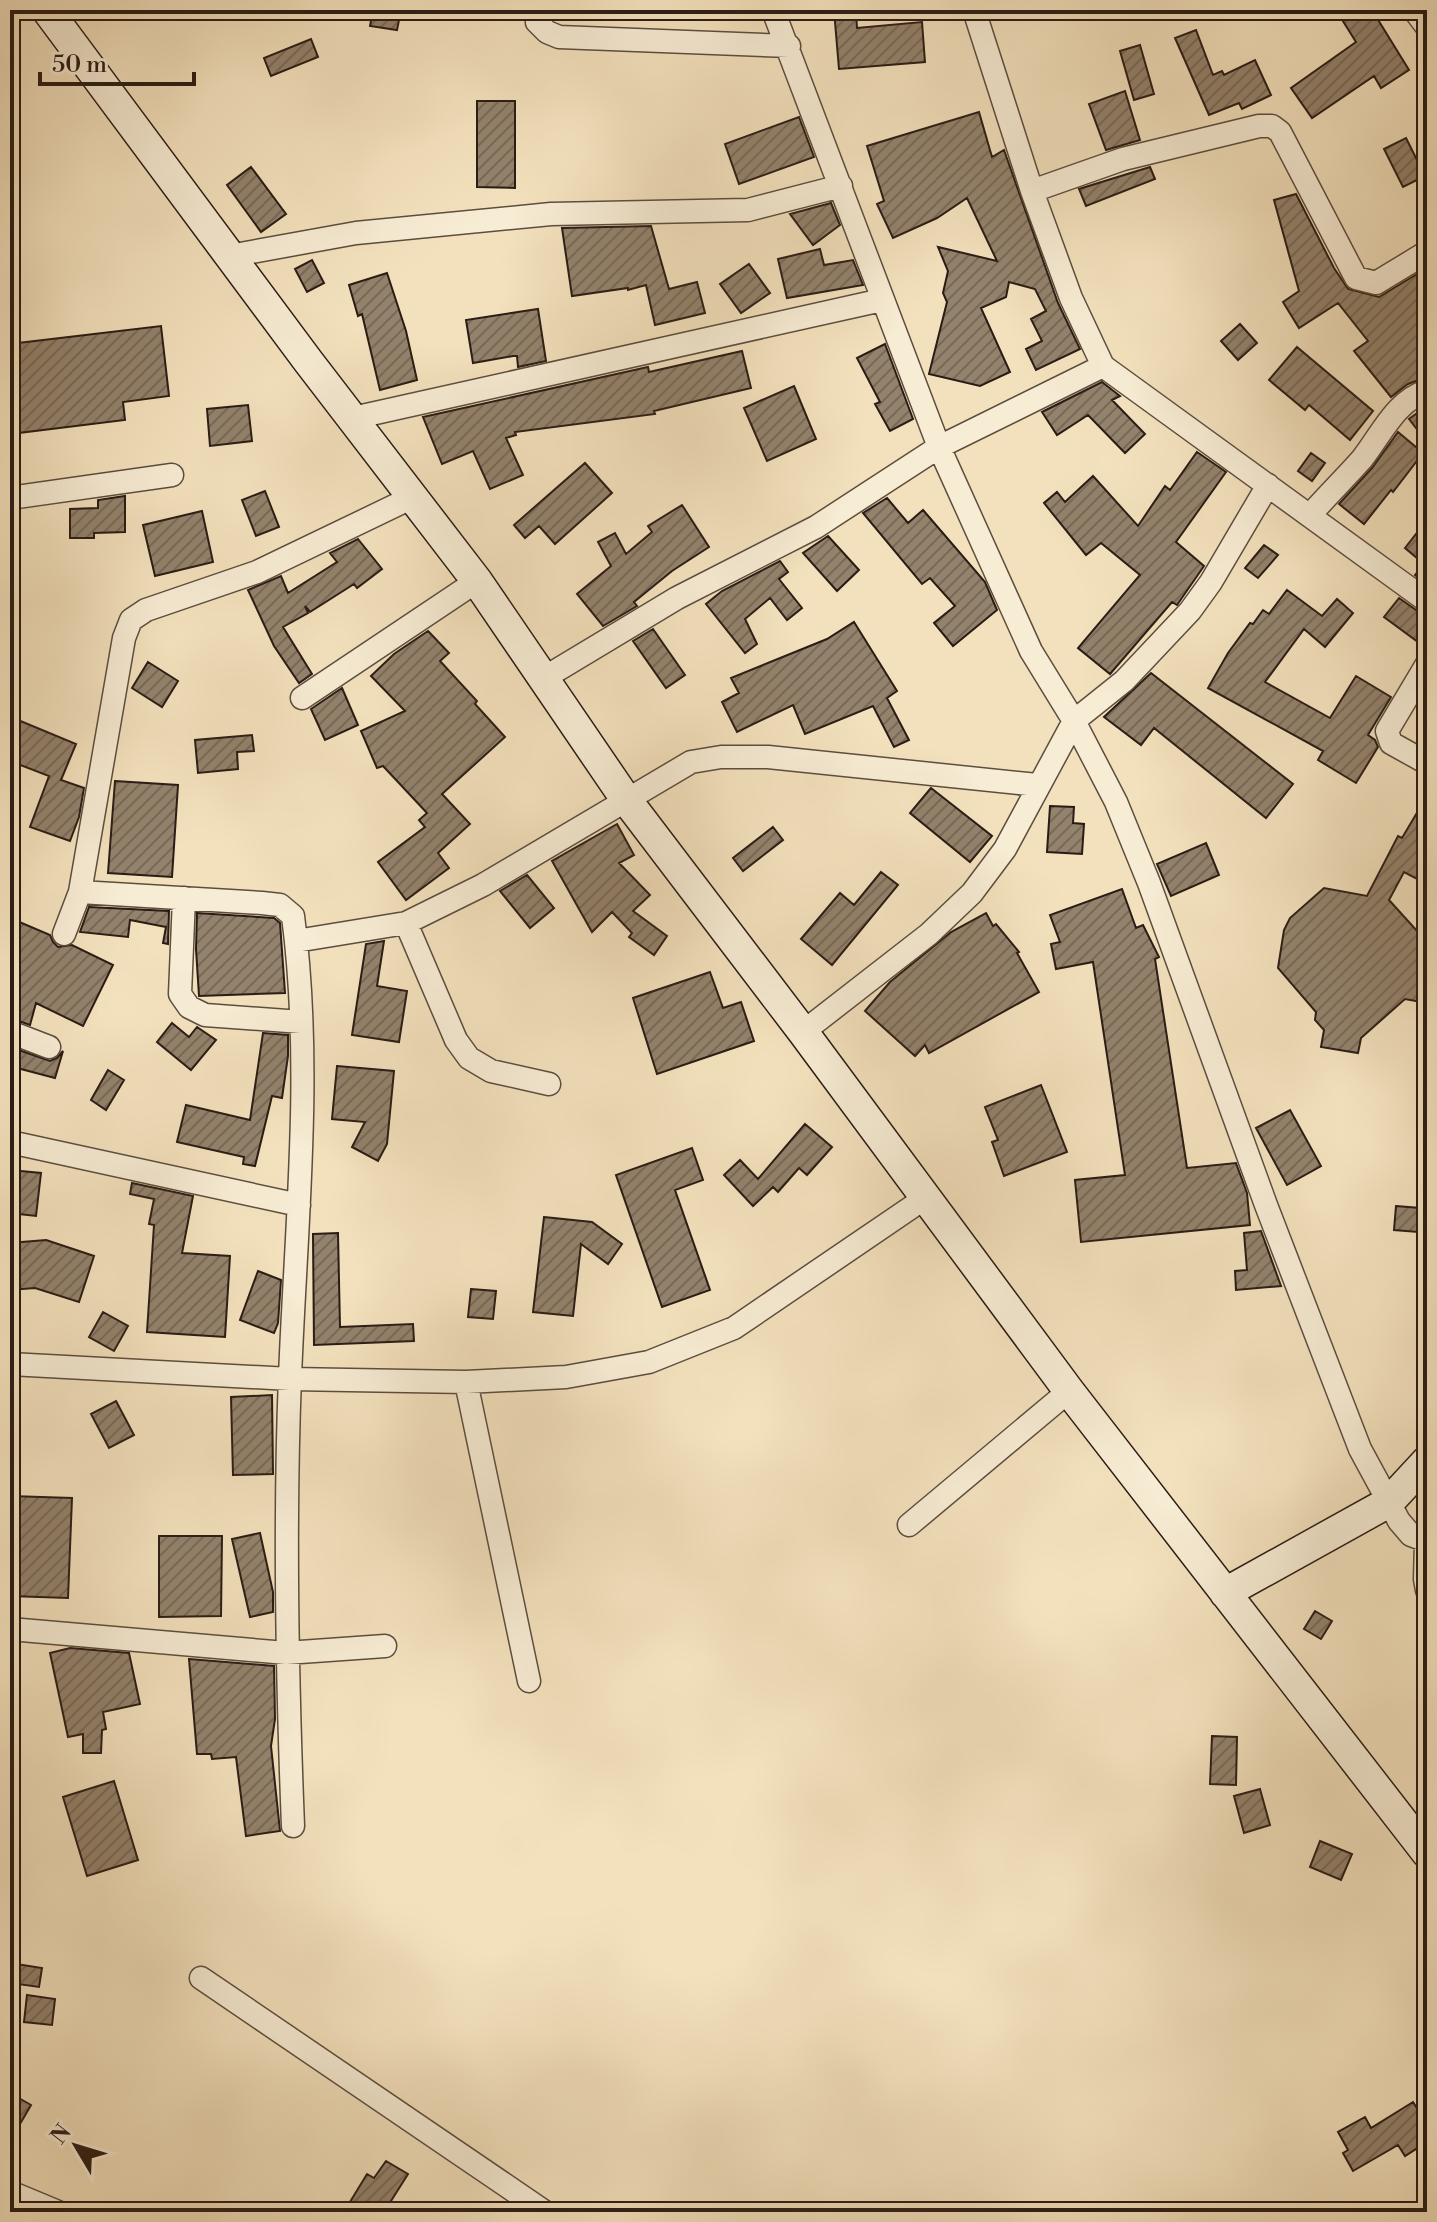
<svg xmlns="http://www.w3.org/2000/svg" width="1437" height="2222" viewBox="0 0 1437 2222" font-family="'Libre Bodoni',serif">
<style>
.building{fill:url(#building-hatch);stroke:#2a1c15;stroke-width:2}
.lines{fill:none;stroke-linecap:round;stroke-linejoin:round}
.street-casing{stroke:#5c4d3f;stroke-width:25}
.secondary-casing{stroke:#2a1c15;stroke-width:33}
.street{stroke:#f7ecd4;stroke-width:22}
.secondary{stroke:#f7ecd4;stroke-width:30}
</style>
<defs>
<pattern id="building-hatch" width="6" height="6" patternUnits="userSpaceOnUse" patternTransform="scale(2)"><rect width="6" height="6" fill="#93826c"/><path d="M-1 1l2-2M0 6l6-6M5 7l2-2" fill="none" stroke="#786a58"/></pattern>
</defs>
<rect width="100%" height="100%" fill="#f3e1bd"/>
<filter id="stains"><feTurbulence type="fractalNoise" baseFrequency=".0025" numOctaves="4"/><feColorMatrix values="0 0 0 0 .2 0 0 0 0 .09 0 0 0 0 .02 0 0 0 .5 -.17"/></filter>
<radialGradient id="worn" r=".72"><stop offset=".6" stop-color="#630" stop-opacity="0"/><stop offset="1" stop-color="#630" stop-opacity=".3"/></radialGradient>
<path class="building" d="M373 10H401L397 30 370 26Z
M834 10H856L857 28 922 22 925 62 839 69Z
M1336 10H1372L1409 70 1381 88 1374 76 1312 118 1291 88 1356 42Z
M1196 30 1213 75 1222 71 1224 75 1255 60 1271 95 1242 109 1239 103 1209 115 1175 38Z
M311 39 318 57 271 76 264 58Z
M1140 45 1154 94 1134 100 1120 51Z
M1125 91 1140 140 1106 150 1089 104Z
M477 101H515V188L477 187Z
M979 112 992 157 1004 150 1058 303 1080 349 1036 370 1026 349 1042 341 1031 319 1046 311 1035 289 1009 282 1006 297 981 308 1010 372 980 386 929 374 947 302 943 293 948 271 938 247 997 261 967 198 937 218 893 238 877 204 884 201 867 146Z
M799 117 814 157 739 184 725 144Z
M1406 138 1425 176 1403 187 1384 149Z
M251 167 286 214 261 232 227 185Z
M1150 167 1155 179 1086 206 1079 189Z
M1296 194 1334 268 1348 289 1379 297 1427 268V377L1408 384 1391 397 1354 351 1368 341 1338 303 1299 328 1283 302 1299 291 1274 200Z
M831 203 840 225 813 245 790 214Z
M651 226 669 289 697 282 705 313 655 325 646 285 628 290V288L572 296 562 228Z
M820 249 824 265 853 260 863 285 787 298 778 259Z
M312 260 324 283 307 292 295 269Z
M749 264 770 293 741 313 720 284Z
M387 273 406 331 417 380 380 390 362 314 358 316 349 285Z
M538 309 546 361 518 367 517 356H513L473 363 466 320Z
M1240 324 1257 343 1238 360 1221 341Z
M161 326 169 396 123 402 125 420 10 434V344Z
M885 344 913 419 890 431 875 404 880 402 857 358Z
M1297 347 1373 411 1350 440 1309 405 1305 410 1269 380Z
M742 351 751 388 654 411 655 414 515 432 516 435 506 438 523 475 490 489 473 451 442 464 423 417 648 367 649 372Z
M1102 382 1120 396 1112 400 1145 434 1125 453 1088 415 1057 435 1042 412Z
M794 386 816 439 767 461 744 408Z
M248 405 252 441 210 446 207 409Z
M1427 406V442L1409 419Z
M1398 432 1423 453 1393 492 1391 490 1364 524 1339 504 1372 468Z
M1197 452 1226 472 1176 542 1204 566 1177 605 1172 602 1110 674 1078 648 1140 575 1101 543 1086 555 1044 503 1057 492 1065 502 1093 476 1138 526 1165 486 1170 490Z
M1311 453 1325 463 1312 481 1298 471Z
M585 463 612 493 555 544 539 526 525 538 514 525Z
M265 491 279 527 256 536 242 500Z
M125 496V532L94 533V538H70V509L98 508V500Z
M887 498 908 523 923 510 985 582 997 610 953 646 934 623 955 606 930 578 922 584 863 513Z
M682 505 709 547 672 571 634 602 637 606 603 626 577 594 611 566 598 542 615 533 626 554 652 532 648 526Z
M202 511 213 562 155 576 143 525Z
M1427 520V584L1415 575 1424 564 1405 548Z
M828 536 859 570 837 591 803 553Z
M358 539 382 569 357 588 354 584 310 612 305 606 308 613 283 627 312 674 299 683 274 646 248 590 281 576 288 593 337 562 330 553Z
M1264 545 1278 555 1258 578 1245 568Z
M780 561 788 572 779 579 802 608 787 620 770 598 745 619 757 644 745 653 706 604 722 591Z
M1287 590 1322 616 1337 599 1353 613 1325 647 1304 629 1265 682 1330 718 1356 676 1391 697 1368 735 1375 740 1378 747 1356 783 1318 760 1323 751 1208 688 1228 653 1250 623 1253 624 1263 610 1269 614Z
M1399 598 1419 612 1427 615V629L1418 642 1384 617Z
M854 622 897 691 887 698 909 740 894 747 873 706 805 734 793 705 737 732 722 702 739 693 731 678 827 639Z
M653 629 685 675 666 688 633 641Z
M428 631 449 653 440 661 477 701 475 704 505 737 442 794 470 824 438 853 449 868 406 900 378 862 425 827 419 820 427 813 383 766 377 768 361 731 405 711 371 676 394 654Z
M148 662 178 681 162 707 132 688Z
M1151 673 1293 784 1266 818 1154 728 1141 745 1104 717Z
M342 688 358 725 325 740 311 709Z
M18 720 76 744 61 780 84 788 79 817 70 841 30 827 49 776 10 761V739Z
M252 735 254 751 237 752 238 769 198 773 195 740Z
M115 781 178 785 172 877 108 873Z
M931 788 992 836 970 862 910 813Z
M1427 796V884L1404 872 1389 900 1427 942V1003L1405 999 1361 1038 1358 1053 1321 1047 1324 1030 1315 1020 1316 1012 1278 968 1284 930 1290 918 1324 888 1367 896 1398 836 1402 838Z
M1050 806 1074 807 1073 823 1084 824 1082 854 1047 852Z
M617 824 634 855 619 863 650 895 633 911 667 936 654 955 629 937 632 933 612 912 592 932 552 861Z
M773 827 783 840 743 871 733 858Z
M1206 843 1219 875 1171 896 1157 864Z
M881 872 898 885 832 965 801 939 840 893 854 905Z
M527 875 554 908 530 928 500 891Z
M1122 889 1136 928 1143 925 1159 957 1155 959 1187 1168 1236 1163 1247 1193 1250 1225 1081 1242 1075 1180 1125 1175 1093 962 1056 969 1051 944 1060 942 1050 915Z
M89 907 169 911 168 944 163 943 166 927 130 920 128 937 80 932Z
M197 913 274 918 280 923 285 993 199 996 196 949Z
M986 913 993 926 996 924 1019 952 1017 953 1039 992 929 1053 925 1045 915 1056 865 1011 890 982 951 932Z
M17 921 50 935 53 942 58 947 72 945 113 965 83 1026 36 1003 30 1025 10 1018V946Z
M384 941 377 986 407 991 399 1042 352 1035 366 944Z
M710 972 723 1008 741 1002 754 1041 657 1074 633 998Z
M172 1023 189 1037 197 1027 216 1040 191 1070 157 1042Z
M263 1033 288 1035V1056L282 1098 272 1096 255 1166 243 1164 244 1157 177 1142 186 1105 250 1120Z
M10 1047 50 1061 57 1058 63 1051 55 1078 17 1068 14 1077H10Z
M337 1066 394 1071 387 1144 378 1161 352 1147 365 1122 332 1119Z
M108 1070 124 1080 106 1110 91 1100Z
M1041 1085 1067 1152 1004 1176 992 1142 998 1140 985 1107Z
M1290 1110 1321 1166 1287 1185 1256 1128Z
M805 1124 832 1147 807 1175 799 1168 778 1192 773 1187 753 1206 724 1175 740 1160 758 1179Z
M692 1148 703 1180 675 1190 710 1290 662 1307 616 1175Z
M10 1170 41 1173 36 1216 10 1213Z
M132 1183 193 1196 182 1253 230 1256 225 1337 147 1332 154 1225 149 1224 154 1199 130 1194Z
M1396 1206 1420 1208 1419 1211 1427 1212V1229L1418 1227V1232L1394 1230Z
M544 1217 592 1222 622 1244 608 1264 581 1244 573 1316 533 1312Z
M1261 1231 1281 1286 1236 1290 1235 1271 1247 1270 1244 1233Z
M338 1233 340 1327 413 1324 414 1341 314 1345 313 1234Z
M46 1240 94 1256 79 1302 35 1288 10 1290V1243Z
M258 1271 281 1280 278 1323 274 1333 240 1320Z
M471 1289 496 1291 493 1319 468 1317Z
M103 1312 128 1326 114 1351 89 1337Z
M272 1395 273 1474 233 1475 231 1397Z
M116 1401 134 1435 109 1448 91 1414Z
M10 1496 72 1498 68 1598 10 1596Z
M260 1533 273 1592V1612L250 1617 232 1539Z
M159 1536H222L221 1616 159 1617Z
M1315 1611 1332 1621 1321 1639 1304 1629Z
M70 1648 129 1653 140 1704 103 1712 106 1729 102 1730 101 1753H83V1734L68 1737 50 1653Z
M189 1659 274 1666 275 1719 271 1746 280 1831 246 1836 236 1757 212 1759 211 1754H197Z
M1212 1736 1237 1737 1236 1785 1210 1784Z
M114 1781 138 1860 87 1876 63 1797Z
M1260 1789 1270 1825 1244 1833 1234 1796Z
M1320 1841 1352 1854 1341 1880 1310 1867Z
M10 1963 42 1968 39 1987 10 1983Z
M27 1995 55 1999 52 2025 24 2022Z
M10 2093 31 2105 10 2141Z
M1413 2102 1427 2124V2142L1405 2156 1398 2145 1353 2171 1343 2153 1348 2150 1338 2132 1365 2117 1371 2128Z
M386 2161 408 2174 384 2212H366L350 2202 367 2174 374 2178Z"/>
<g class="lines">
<defs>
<path id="street" d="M538 10 537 22 547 32 559 37 789 46
M773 10 939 447 1031 651 1074 721 1116 802 1149 883 1266 1205 1360 1449 1399 1521 1411 1535 1427 1541
M974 10 1032 191 1071 298 1103 366 1427 601
M1414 10 1427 27
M1032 191 1123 159 1259 126H1272L1280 132 1356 278 1376 283 1427 252
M229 256 356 233 551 214 748 210 841 186
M353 418 882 300
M10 498 172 475
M1310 515C1327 496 1345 478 1362 459 1381 435 1396 400 1427 391
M1427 664 1387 731 1391 743 1427 763
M544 678 677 598 816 527 939 447 1103 366
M302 698 477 581
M80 892 262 903 280 905 293 916C313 1069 296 1223 290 1377 284 1527 287 1676 293 1826
M184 898 180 994 189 1007 205 1015 301 1022
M406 923 456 1040 469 1058 491 1071 549 1084
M64 934 80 892 124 638 131 620 146 610 257 572 413 497
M296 941 406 923 483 885 691 762 721 757H768L1037 785
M10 1032 49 1047
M803 1032 929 934 972 893 1005 849 1074 721 1124 681 1190 611 1211 582 1268 485
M10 1142 299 1205
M10 1364 290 1379 466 1382 566 1377 649 1362 734 1328 925 1198
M466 1382 529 1681
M909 1525 1069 1391
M1426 1541 1425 1579 1427 1590
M10 1629 286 1653 385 1646
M201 1978 545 2212
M10 2192 58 2212"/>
<path id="secondary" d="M47 10 308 361 477 581 625 798 803 1032 1069 1391 1427 1853
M1225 1593 1389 1502 1427 1461"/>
</defs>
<use href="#street" class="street-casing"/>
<use href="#secondary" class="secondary-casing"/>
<use href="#street" class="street"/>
<use href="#secondary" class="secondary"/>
</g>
<rect width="1437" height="2222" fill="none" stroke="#f3e1bd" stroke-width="40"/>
<rect x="12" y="12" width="1413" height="2198" fill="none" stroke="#2a1c15" stroke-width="4"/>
<rect x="20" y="20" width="1397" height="2182" fill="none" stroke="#2a1c15" stroke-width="2"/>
<g transform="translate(76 2146) rotate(308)" stroke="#f7ecd4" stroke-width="6" paint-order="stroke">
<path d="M0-6L14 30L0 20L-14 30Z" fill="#2a1c15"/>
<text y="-12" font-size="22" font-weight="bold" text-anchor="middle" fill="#2a1c15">N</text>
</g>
<path d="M40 72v12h154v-12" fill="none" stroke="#2a1c15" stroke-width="4"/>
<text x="52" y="72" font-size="24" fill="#2a1c15" stroke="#f7ecd4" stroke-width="6" paint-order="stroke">50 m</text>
<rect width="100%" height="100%" filter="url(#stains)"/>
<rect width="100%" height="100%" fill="url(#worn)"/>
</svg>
